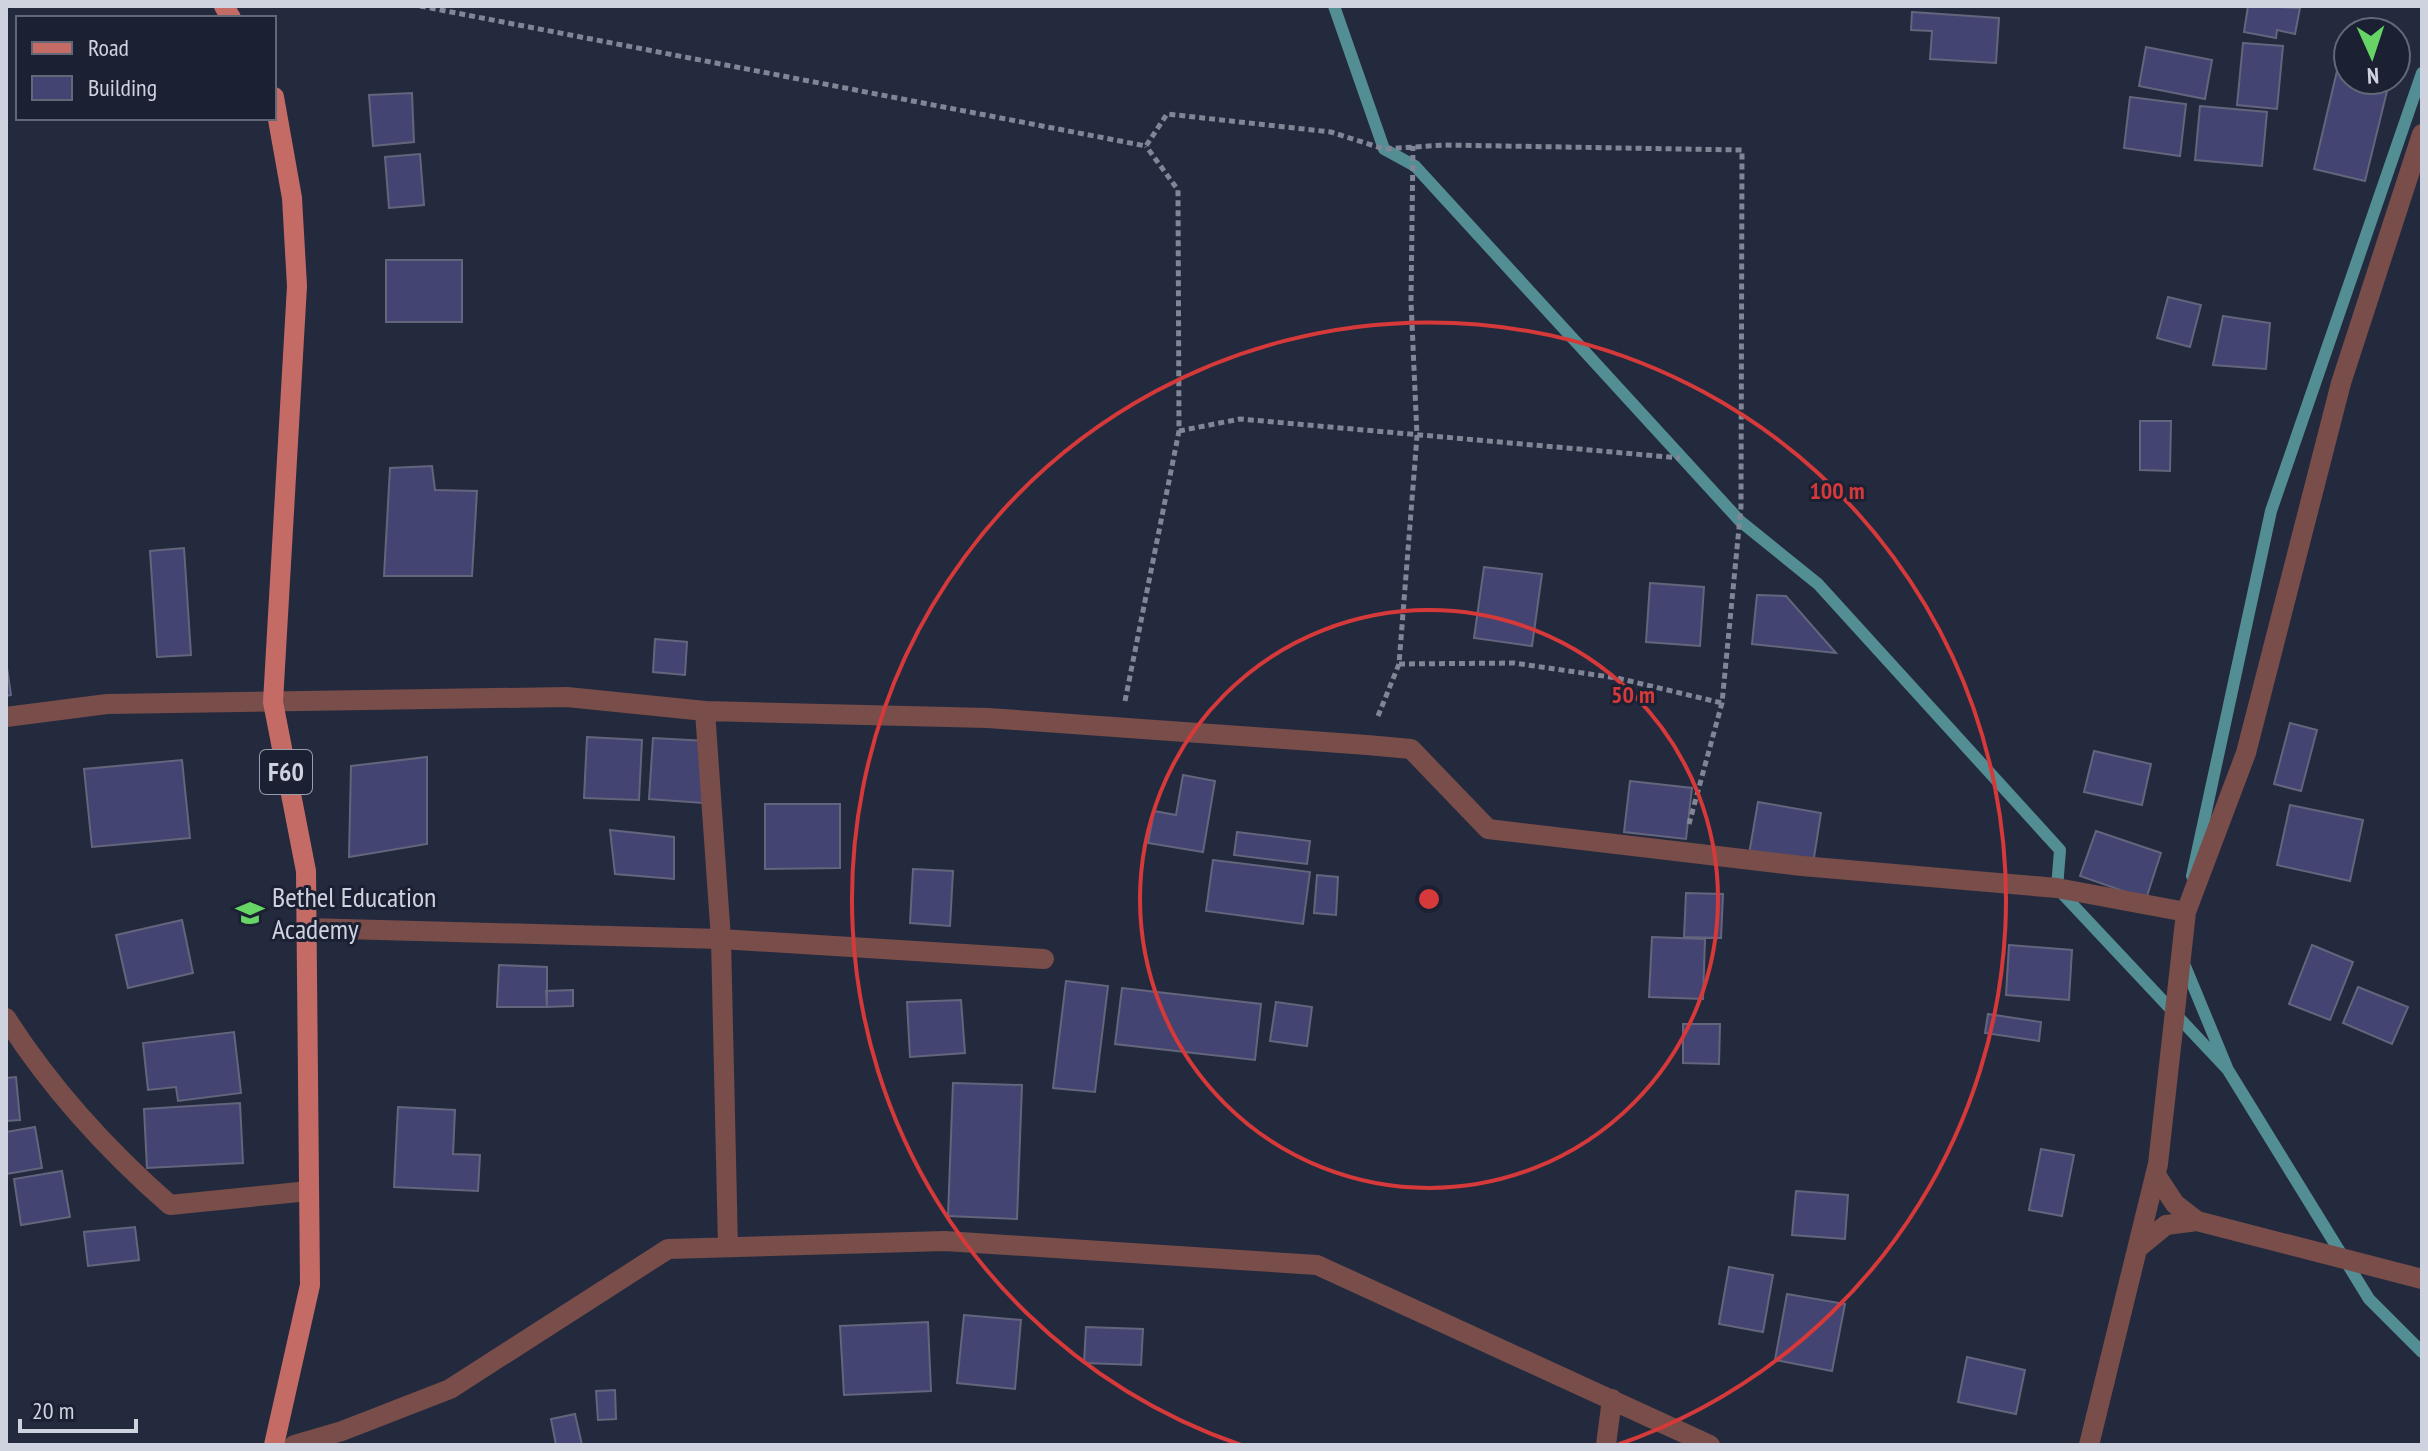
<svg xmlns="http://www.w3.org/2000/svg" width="2428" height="1451" viewBox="0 0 2428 1451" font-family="'PT Sans Narrow',sans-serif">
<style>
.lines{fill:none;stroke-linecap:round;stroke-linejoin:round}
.stream{stroke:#538e95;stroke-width:12}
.building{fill:#444472;stroke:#63657c;stroke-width:2}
.path{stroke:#818696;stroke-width:5;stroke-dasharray:6 4;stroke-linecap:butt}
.minor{stroke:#794d49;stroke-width:20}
.primary{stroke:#c56b66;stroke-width:20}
.ring{fill:none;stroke:#d5393a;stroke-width:4}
.labels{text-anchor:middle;stroke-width:6;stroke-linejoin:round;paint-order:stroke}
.shield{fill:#1b2033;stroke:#999dac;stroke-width:2}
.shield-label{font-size:26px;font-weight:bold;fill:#cfd3e0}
.poi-label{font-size:28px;fill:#cfd3e0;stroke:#1b2033;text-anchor:start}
.centre{fill:#d5393a;stroke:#1b2033;stroke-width:4}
.ring-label{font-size:24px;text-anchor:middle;font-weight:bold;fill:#d5393a;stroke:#1b2033;stroke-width:6;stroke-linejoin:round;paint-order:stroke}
</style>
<rect width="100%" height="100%" fill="#242a3e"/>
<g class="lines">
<path class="stream" d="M1334 6 1384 149 1415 166 1740 521 1818 584 2060 850 2057 888 2228 1070
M2192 876 2271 511 2422 73
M2185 966 2228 1070 2369 1299 2422 1352"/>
</g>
<path class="building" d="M2248 6 2300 8 2295 34 2277 30 2276 38 2244 32Z
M1912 12 1999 18 1996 63 1930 59 1932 31 1911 30Z
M2243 43 2283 46 2277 109 2237 105Z
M2146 47 2212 60 2205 99 2139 86Z
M2337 71 2348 73V80L2389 83 2365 181 2314 169Z
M412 93 414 142 373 146 369 95Z
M2130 97 2186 104 2180 156 2124 148Z
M2200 106 2267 112 2262 166 2195 160Z
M420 154 424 205 389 208 385 157Z
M386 260H462V322H386Z
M2168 297 2201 305 2190 347 2157 338Z
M2223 316 2270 323 2266 369 2213 365Z
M2140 421H2171L2170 471 2140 470Z
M432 466 435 490 477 491 472 576H384L390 468Z
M184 548 191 655 157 657 150 551Z
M1484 567 1542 574 1532 646 1474 638Z
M1650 583 1704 587 1700 646 1646 642Z
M1757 595 1786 596 1836 653 1752 644Z
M655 639 687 642 685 675 653 672Z
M6 661 11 695 6 696Z
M2290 723 2317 730 2301 791 2274 784Z
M587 737 642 740 639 800 584 798Z
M653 738 706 741 703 803 649 799Z
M2094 751 2151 764 2142 805 2084 792Z
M427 757V844L349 857 351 766Z
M182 760 190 838 92 847 84 769Z
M1183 775 1215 781 1203 852 1148 843 1154 811 1176 815Z
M1630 781 1692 788 1686 839 1624 832Z
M1758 802 1821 813 1812 870 1748 860Z
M765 804H840V868L765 869Z
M2290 805 2363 820 2350 881 2277 865Z
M610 830 674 837V879L615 874Z
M2096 831 2161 853 2146 899 2080 876Z
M1237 832 1310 841 1307 864 1234 855Z
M1213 860 1310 872 1303 924 1206 911Z
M913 869 953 871 950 926 910 923Z
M1317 875 1338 877 1336 915 1314 913Z
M1686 893 1723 894 1721 938 1684 937Z
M182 920 193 973 128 988 116 935Z
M1652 937 1705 939 1703 999 1649 997Z
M2009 945 2072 950 2069 1000 2006 995Z
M2312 945 2353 962 2330 1020 2289 1004Z
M499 965 547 967V1007H497Z
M1066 981 1108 986 1095 1092 1053 1088Z
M2358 987 2408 1007 2392 1044 2343 1023Z
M1122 988 1261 1004 1255 1060 1115 1044Z
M573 990V1006L547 1007 546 991Z
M961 1000 965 1053 910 1057 907 1002Z
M1276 1002 1312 1007 1307 1046 1270 1041Z
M1988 1014 2041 1022 2039 1041 1985 1033Z
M1683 1024H1720L1719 1064 1683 1063Z
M234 1032 241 1093 178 1101 176 1087 148 1090 143 1043Z
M16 1077 20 1120 6 1121V1078Z
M953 1083 1022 1085 1017 1219 948 1216Z
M240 1103 243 1163 147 1168 144 1109Z
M398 1107 455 1110 453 1154 480 1155 478 1191 394 1187Z
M35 1127 42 1168 6 1174V1132Z
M2041 1149 2074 1155 2062 1216 2029 1210Z
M62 1171 70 1217 21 1225 14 1179Z
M1796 1191 1848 1195 1845 1239 1792 1235Z
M135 1227 139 1260 88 1266 84 1232Z
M1729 1267 1773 1275 1763 1332 1719 1324Z
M1787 1294 1845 1304 1832 1371 1775 1360Z
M964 1315 1021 1320 1015 1389 957 1383Z
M928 1322 931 1391 844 1395 840 1326Z
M1086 1327 1143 1329 1141 1365 1084 1363Z
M1967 1357 2025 1370 2016 1414 1958 1402Z
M615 1390 616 1419 598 1420 596 1391Z
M575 1414 582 1445H556L551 1419Z"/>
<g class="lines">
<path class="path" d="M420 6 1146 146 1167 114 1331 132 1384 149 1444 145 1742 150 1741 507 1722 703 1689 824
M1179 431 1240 419 1680 458
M1399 664 1514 663 1617 678 1722 703
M1125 701 1179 431 1178 190 1146 146
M1378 716 1399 664 1417 436 1411 301 1413 146"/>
<path class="minor" d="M705 711 721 939 728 1247
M6 717 107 704 567 697 705 711 988 718 1367 745 1411 749 1488 829 1802 866 2057 888 2186 912
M306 928 721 939 1044 959
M6 1018C52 1090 106 1149 170 1205L309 1191
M2156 1175 2175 1204 2197 1221
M2138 1248 2166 1225 2197 1221 2422 1279
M294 1445 342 1431 450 1389 668 1249 945 1241 1317 1265 1710 1445
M1606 1445 1612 1399
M2089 1445 2158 1164 2186 912 2246 753 2341 383 2422 134"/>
<path class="primary" d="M224 6 231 18
M274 97 292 198 297 286 273 702 306 871 310 1285 274 1445"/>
</g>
<g class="ring">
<circle cx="1429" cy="899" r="289"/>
<path d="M1241 1445A577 577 0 1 1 1617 1445"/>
</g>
<defs>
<symbol id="school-bare" viewBox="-9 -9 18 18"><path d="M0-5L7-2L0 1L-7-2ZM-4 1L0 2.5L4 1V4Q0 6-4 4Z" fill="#67d466" stroke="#1b2033" stroke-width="2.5" paint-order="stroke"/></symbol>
</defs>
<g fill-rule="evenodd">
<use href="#school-bare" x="230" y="893" width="40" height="40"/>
</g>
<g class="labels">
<rect class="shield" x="260" y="750" width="52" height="44" rx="6"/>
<g class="shield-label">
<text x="286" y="781">F60</text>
</g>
<g class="poi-label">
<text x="272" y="907">Bethel Education<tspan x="272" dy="32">Academy</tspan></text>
</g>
</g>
<circle cx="1429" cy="899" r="12" class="centre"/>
<g class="ring-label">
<text x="1837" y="499">100 m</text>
<text x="1633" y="703">50 m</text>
</g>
<rect width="2428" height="1451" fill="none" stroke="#cfd3e0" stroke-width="16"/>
<rect x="16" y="16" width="260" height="104" fill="#1b2033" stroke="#636878" stroke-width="2"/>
<rect x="32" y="42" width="40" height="12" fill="#c56b66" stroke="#636878" stroke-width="2"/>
<text x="88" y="56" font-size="24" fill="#cfd3e0">Road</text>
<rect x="32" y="76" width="40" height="24" fill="#444472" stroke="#636878" stroke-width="2"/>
<text x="88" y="96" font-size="24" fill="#cfd3e0">Building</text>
<g transform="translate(2372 56) rotate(177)"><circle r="38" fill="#1b2033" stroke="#636878" stroke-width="2"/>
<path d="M0-6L14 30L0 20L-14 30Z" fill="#67d466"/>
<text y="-12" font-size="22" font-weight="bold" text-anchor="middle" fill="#cfd3e0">N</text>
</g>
<path d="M20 1419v12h116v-12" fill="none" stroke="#cfd3e0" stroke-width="4"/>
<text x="32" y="1419" font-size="24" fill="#cfd3e0" stroke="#1b2033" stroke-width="6" paint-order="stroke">20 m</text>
</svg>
